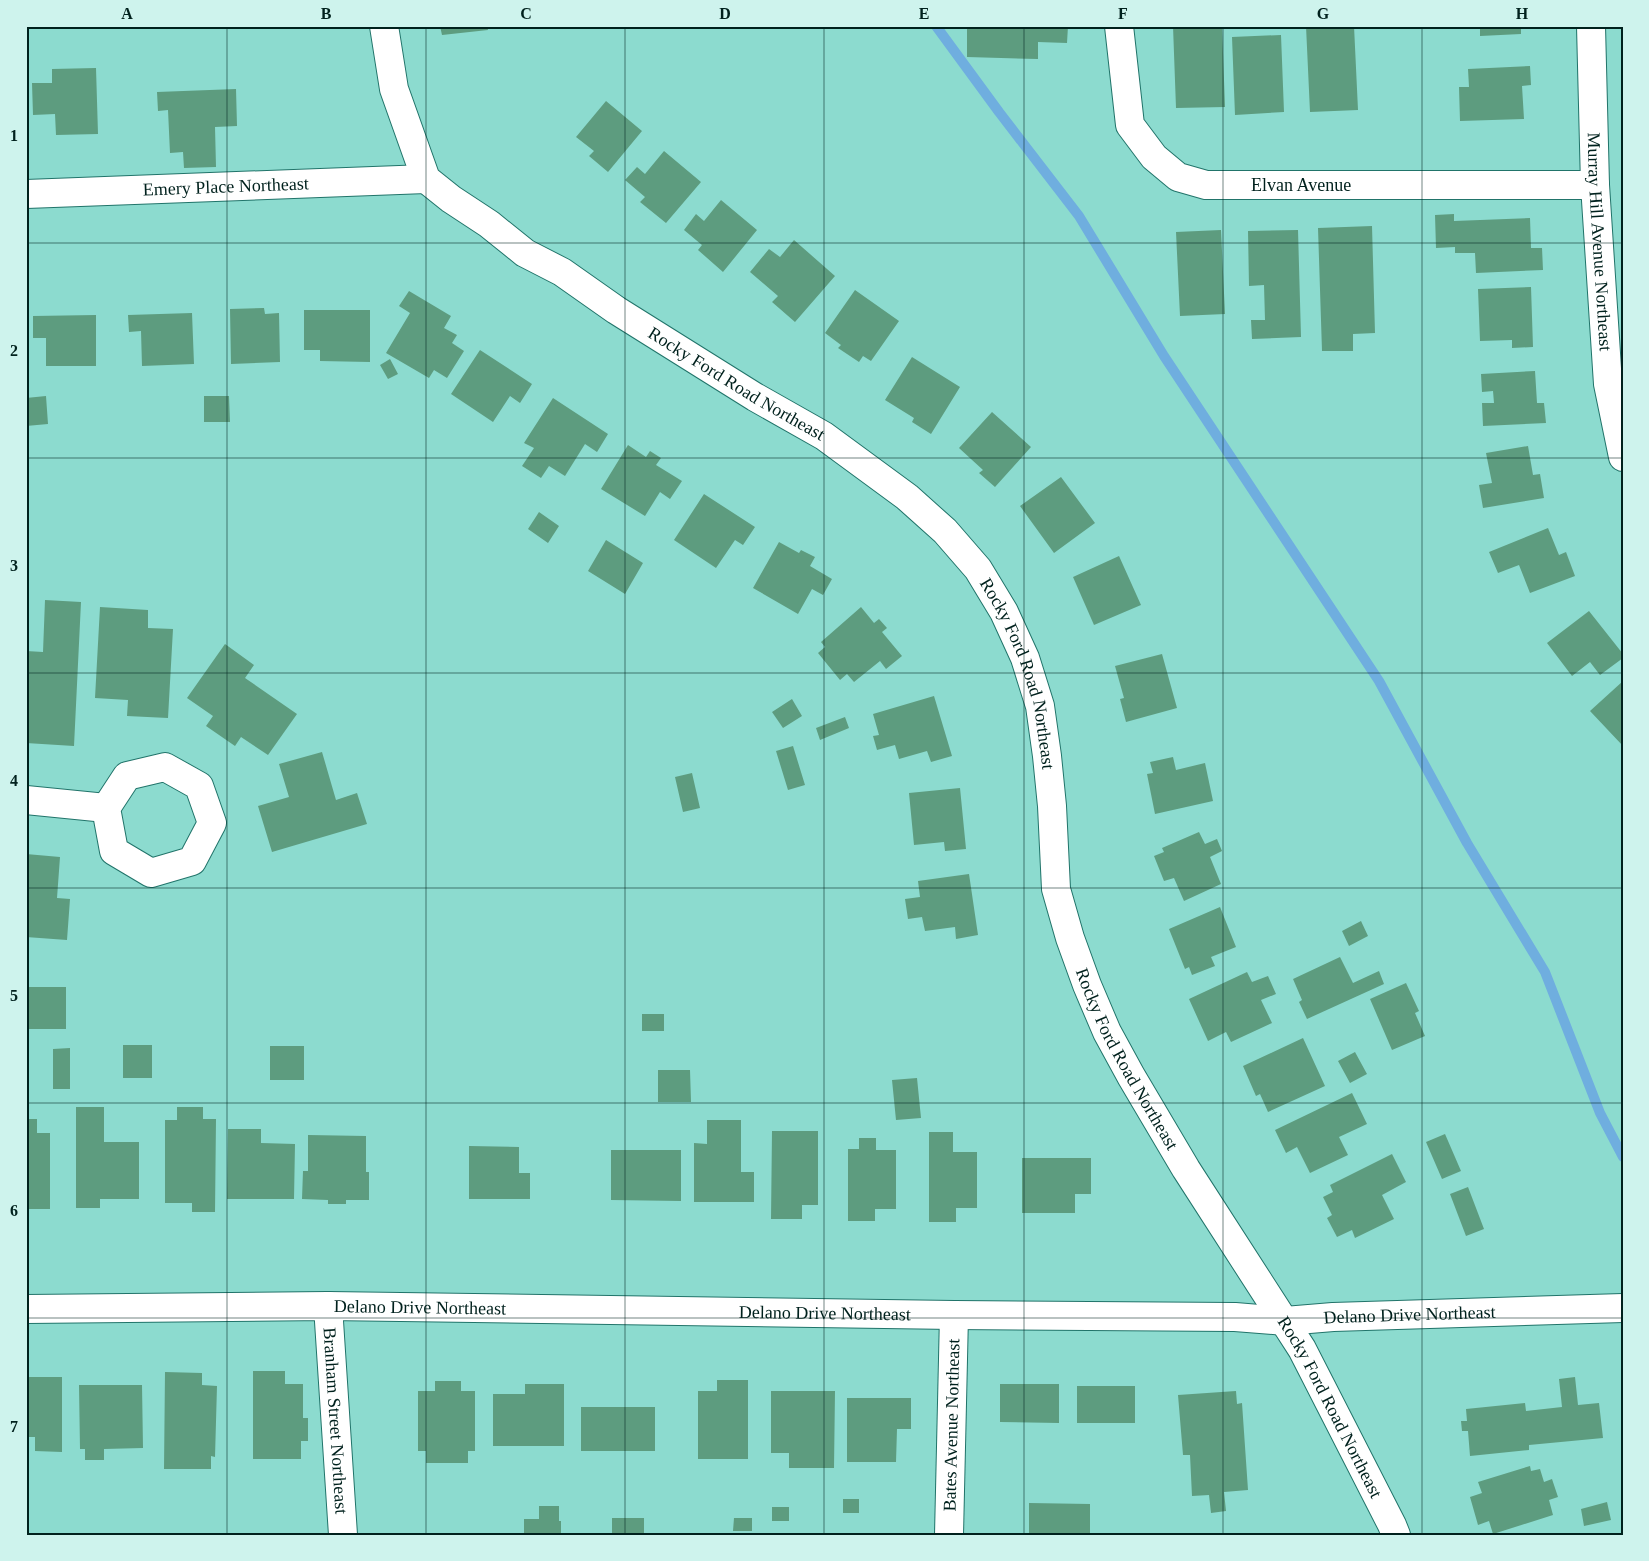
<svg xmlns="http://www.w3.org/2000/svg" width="1649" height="1561" viewBox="0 0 1649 1561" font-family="'Times New Roman',serif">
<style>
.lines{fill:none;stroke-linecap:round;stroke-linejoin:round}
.stream{stroke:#6faedf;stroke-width:10}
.building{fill:#5d9c7f}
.minor-casing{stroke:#21746a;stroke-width:30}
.minor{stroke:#fff;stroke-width:28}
.grid{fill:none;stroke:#00211d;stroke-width:1;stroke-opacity:0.55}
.labels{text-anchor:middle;stroke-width:4;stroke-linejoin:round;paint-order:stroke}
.street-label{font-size:18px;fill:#00211d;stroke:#cef3ed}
.neatline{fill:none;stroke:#00211d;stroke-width:2}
.grid-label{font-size:16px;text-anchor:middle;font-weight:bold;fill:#00211d}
</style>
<rect width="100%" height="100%" fill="#8cdbcf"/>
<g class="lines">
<path class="stream" d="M936 26 999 112 1079 216 1164 356 1379 681 1467 843 1545 972 1600 1113 1623 1157"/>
</g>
<path class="building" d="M440 26H487L488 30 442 35Z
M967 26H1068L1067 43 1038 42V59L967 57Z
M1173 26H1222L1225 107 1176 108Z
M1306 26H1354L1358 110 1310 112Z
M1480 26H1521V34L1480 36Z
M1281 35 1284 112 1235 115 1232 37Z
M1530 66 1531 85 1522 86 1524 119 1460 121 1459 87H1469L1468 69Z
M96 68 98 134 56 135 55 114 33 115 32 83H52V69Z
M236 89 237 126 215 127 216 167 184 168 183 152 170 153 168 110 158 111 157 92Z
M606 101 642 131 608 172 589 156 594 151 576 137Z
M664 151 701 182 666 223 640 202 645 197 625 180 637 167 645 174Z
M721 200 757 230 723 272 698 250 702 245 684 230 696 214 704 221Z
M1454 214V221L1530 218 1531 248H1542L1543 270 1476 273 1475 253H1455V247L1436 248 1435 215Z
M1372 226 1375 333 1353 334V351H1322L1318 228Z
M1221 230 1225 314 1180 316 1176 232Z
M1298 230 1301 337 1252 339 1251 320H1265L1264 285 1249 286 1248 231Z
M794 240 835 276 795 322 772 302 778 296 750 272 769 249 780 257Z
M1531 287 1533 347 1512 348V340L1480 341 1478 289Z
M855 290 899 321 871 361 863 356 859 362 838 348 841 345 825 333Z
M409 291 451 316 444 328 457 335 452 343 464 351 447 378 434 370 429 378 386 353 410 313 399 306Z
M264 308 265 314 279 313 280 362 231 364 230 309Z
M304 310H370V362L320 361V350H304Z
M192 313 194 364 142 366 141 331 129 332 128 315Z
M96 315V366H46V338H33V316Z
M480 350 532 384 520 403 510 396 493 422 451 394Z
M912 357 960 387 931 434 912 422 914 418 885 400Z
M390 359 398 374 388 379 380 365Z
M1535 371 1537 403H1544L1546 423 1483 426 1482 403H1494L1493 391 1482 392 1481 374Z
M46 396 48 424 26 426V398Z
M204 396H229L230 422H204Z
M553 398 608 434 597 452 585 444 565 476 549 466 541 478 522 466 534 448 524 443Z
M992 412 1031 447 995 487 979 473 983 470 959 448Z
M628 445 646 457 650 451 661 458 656 465 682 481 670 499 660 492 645 516 601 489Z
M1528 446 1533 475 1540 474 1544 498 1483 508 1479 485 1492 483 1486 453Z
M1061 477 1095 523 1054 553 1020 506Z
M704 494 755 527 743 545 735 540 716 568 674 540Z
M539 512 559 526 548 543 528 529Z
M1548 528 1559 555 1566 552 1575 576 1530 593 1519 565 1498 573 1489 552Z
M606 540 643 563 625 594 588 571Z
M779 542 799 553 801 550 815 557 810 566 832 579 823 595 812 589 798 614 753 588Z
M1119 556 1141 605 1094 625 1073 577Z
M45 600 81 602 74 746 26 743V651L43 652Z
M100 607 148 610V628L173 629 168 718 127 716 128 700 95 698Z
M861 607 874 623 879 619 887 628 882 632 902 656 886 669 880 661 854 682 847 674 840 680 818 653 825 647 821 642Z
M1589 611 1623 654V658L1600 675 1590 662 1572 676 1547 643Z
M225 644 254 665 245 678 297 714 268 755 241 737 235 746 206 726 213 716 187 698Z
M1162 654 1177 708 1126 722 1120 699 1124 698 1115 666Z
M1623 681V746L1590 711Z
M934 696 952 756 931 762 927 751 899 759 895 745 877 750 873 736 879 735 873 714Z
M792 699 802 716 783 728 772 712Z
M845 717 849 728 820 740 816 728Z
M793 746 805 785 788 790 776 751Z
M322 752 336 800 357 793 367 824 272 852 258 806 289 797 279 764Z
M1173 757 1176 770 1205 763 1213 801 1155 814 1147 774 1153 773 1150 762Z
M692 773 700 808 683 812 675 777Z
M960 788 966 849 945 851 944 842 914 845 909 793Z
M1199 832 1205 844 1217 839 1222 851 1210 857 1221 884 1184 901 1174 878 1164 881 1154 856 1164 852 1162 848Z
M26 854 60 857 57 898 70 899 67 940 26 937Z
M969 874 978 935 956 939 955 927 925 931 922 917 908 919 905 899 920 897 918 881Z
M1220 907 1236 947 1211 957 1215 966 1192 975 1189 967 1185 969 1169 929Z
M1361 921 1368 936 1349 946 1342 931Z
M1340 957 1353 983 1379 971 1384 984 1307 1019 1299 1002 1302 1000 1293 979Z
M1247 972 1252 982 1268 976 1276 994 1261 1000 1272 1023 1231 1042 1226 1032 1208 1041 1189 999Z
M1406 983 1419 1011 1415 1013 1425 1036 1392 1050 1370 999Z
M26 987H66V1029H26Z
M642 1014H664V1031H642Z
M1303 1038 1325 1086 1268 1112 1260 1094 1256 1096 1243 1066Z
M123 1045H152V1078H123Z
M270 1046H304V1080H270Z
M70 1048V1089H53V1049Z
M1355 1052 1367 1074 1350 1083 1338 1061Z
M658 1070H690L691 1102H658Z
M917 1078 921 1118 896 1120 892 1080Z
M1352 1093 1367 1124 1339 1137 1348 1155 1310 1173 1297 1147 1286 1153 1275 1130Z
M76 1107H104V1142H139V1199H100V1208H76Z
M177 1107H203V1119H216L215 1212H192V1203H165V1120H177Z
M26 1119H37V1133H50V1209H26Z
M707 1120H741V1172H754V1202H694V1143L707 1144Z
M228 1129H261V1143L295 1144 294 1199H227Z
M772 1131H818V1205H802V1219H771Z
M929 1132H953V1152H977V1208H956V1222H929Z
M1445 1134 1461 1171 1442 1179 1426 1142Z
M308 1135 366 1136V1172H369V1200H346V1204H328V1200L302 1199 303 1171H308Z
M859 1138H876V1150H896V1209H875V1221H848V1149H859Z
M469 1146 519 1147V1173H530V1199H469Z
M611 1150H681V1201L611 1200Z
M1392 1154 1406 1182 1382 1195 1394 1219 1355 1238 1352 1230 1337 1237 1327 1218 1332 1215 1323 1197 1333 1192 1330 1185Z
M1022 1158H1091V1194H1075V1213H1022Z
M1468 1187 1484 1229 1466 1236 1450 1194Z
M253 1371H285V1384H303V1418H308V1441H301V1459H253Z
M165 1372 202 1373V1385L217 1386 215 1457 211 1456V1469H164Z
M26 1377H62V1452L35 1451V1437H26Z
M1575 1377 1578 1405 1599 1403 1603 1438 1529 1445V1450L1470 1456 1468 1431H1462L1461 1421H1467L1466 1409 1525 1403 1526 1411 1562 1407 1559 1379Z
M717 1380H748V1459H698V1391H717Z
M435 1381H461V1391H475V1451H468V1463H426V1451H418V1391H435Z
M525 1384H564V1446H493V1394H525Z
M1000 1384H1059V1423L1000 1422Z
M79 1385H142L143 1448 104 1449V1460H85V1449H80Z
M1077 1386H1135V1423H1077Z
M771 1391H835L834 1468H789V1453H771Z
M1236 1391 1237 1404 1242 1403 1248 1490 1224 1492 1226 1511 1211 1513 1209 1495 1192 1496 1190 1455H1183L1178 1395Z
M847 1398H911V1429H897L896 1462H847Z
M581 1407H655V1451H581Z
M1530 1466 1531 1471 1540 1469 1544 1482 1552 1479 1558 1497 1549 1500 1553 1515 1493 1534 1489 1521 1478 1525 1470 1497 1482 1493 1478 1482Z
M843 1499H859V1513H843Z
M1607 1502 1611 1520 1584 1526 1581 1509Z
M1029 1503 1090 1504V1535H1029Z
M539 1506H559V1521H561V1535H524V1519H539Z
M772 1507H789V1521H772Z
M612 1518H644V1535H612Z
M734 1518H752V1531H733Z"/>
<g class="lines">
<defs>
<g id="minor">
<path id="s1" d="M384 26 394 89 426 179 451 199 489 224 525 253 562 272 616 310 755 397 824 436 907 497 945 531 978 569 1004 612 1025 658 1040 706 1047 756 1052 806 1056 889 1070 938 1087 985 1107 1032 1131 1076 1186 1169 1302 1349 1392 1525 1396 1535"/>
<path id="s2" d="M1119 26 1130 125 1154 157 1178 177 1206 185H1595"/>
<path id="s3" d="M1591 26 1595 185 1608 384 1623 457"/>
<path id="s4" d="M26 194 426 179"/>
<path d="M165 767 199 786 212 823 192 861 151 873 114 851 106 808 127 776Z"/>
<path d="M26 800 106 808"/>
<path id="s5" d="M328 1306 343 1535"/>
<path id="s6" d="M26 1309 328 1306 954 1315 1235 1317 1285 1321 1333 1317 1623 1308"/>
<path id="s7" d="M949 1535 954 1315"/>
</g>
</defs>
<use href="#minor" class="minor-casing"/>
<use href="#minor" class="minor"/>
</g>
<path class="grid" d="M227 26V1535M426 26V1535M625 26V1535M824 26V1535M1024 26V1535M1223 26V1535M1422 26V1535M26 243H1623M26 458H1623M26 673H1623M26 888H1623M26 1103H1623M26 1318H1623"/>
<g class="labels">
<g class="street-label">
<text dy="6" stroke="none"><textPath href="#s2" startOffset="295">Elvan Avenue</textPath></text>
<text dy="6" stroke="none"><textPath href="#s4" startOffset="200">Emery Place Northeast</textPath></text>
<text dy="6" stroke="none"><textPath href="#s3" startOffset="216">Murray Hill Avenue Northeast</textPath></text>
<text dy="6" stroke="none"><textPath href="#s1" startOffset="532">Rocky Ford Road Northeast</textPath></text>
<text dy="6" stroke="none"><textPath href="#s1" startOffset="952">Rocky Ford Road Northeast</textPath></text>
<text dy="6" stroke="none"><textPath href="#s1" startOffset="1358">Rocky Ford Road Northeast</textPath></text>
<text dy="6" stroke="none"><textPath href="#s6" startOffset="394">Delano Drive Northeast</textPath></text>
<text dy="6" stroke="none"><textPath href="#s6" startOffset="799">Delano Drive Northeast</textPath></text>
<text dy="6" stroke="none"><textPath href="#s6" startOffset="1384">Delano Drive Northeast</textPath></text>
<text dy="6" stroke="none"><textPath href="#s1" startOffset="1762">Rocky Ford Road Northeast</textPath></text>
<text dy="6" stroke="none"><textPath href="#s5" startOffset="115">Branham Street Northeast</textPath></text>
<text dy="6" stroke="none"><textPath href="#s7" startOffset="110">Bates Avenue Northeast</textPath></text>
</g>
</g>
<rect width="1649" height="1561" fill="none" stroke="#cef3ed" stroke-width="55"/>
<rect x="28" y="28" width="1594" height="1506" class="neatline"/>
<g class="grid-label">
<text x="127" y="19">A</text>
<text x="326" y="19">B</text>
<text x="526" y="19">C</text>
<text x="725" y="19">D</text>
<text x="924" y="19">E</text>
<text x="1123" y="19">F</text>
<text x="1323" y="19">G</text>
<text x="1522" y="19">H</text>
<text x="14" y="141">1</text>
<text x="14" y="356">2</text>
<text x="14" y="571">3</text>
<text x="14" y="786">4</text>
<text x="14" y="1001">5</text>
<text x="14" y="1216">6</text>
<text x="14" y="1432">7</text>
</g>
</svg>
